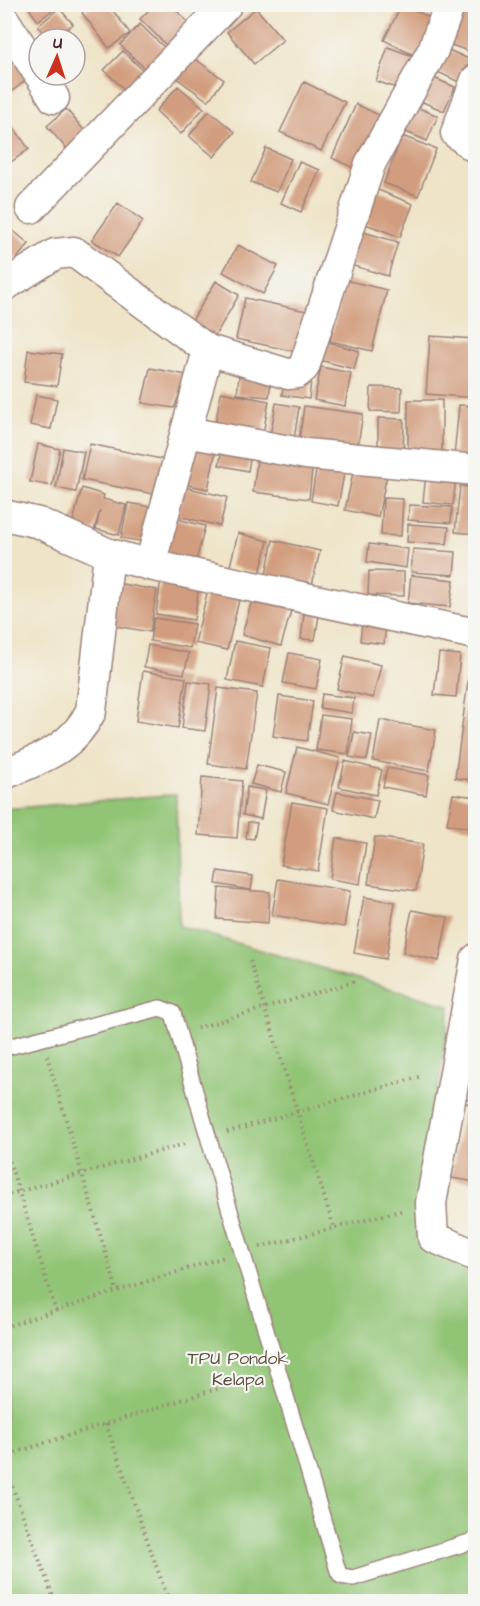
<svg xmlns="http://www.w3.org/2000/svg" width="480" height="1606" viewBox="0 0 480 1606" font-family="'Architects Daughter',sans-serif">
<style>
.green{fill:#91c475;stroke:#6e7250;stroke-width:1.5}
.building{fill:#d29d7e}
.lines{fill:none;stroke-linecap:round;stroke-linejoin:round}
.lane-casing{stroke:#9c827a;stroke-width:18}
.street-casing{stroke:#9c827a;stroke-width:33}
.path{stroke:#9c827a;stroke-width:4;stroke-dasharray:1.5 4.5;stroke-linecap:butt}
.lane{stroke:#fff;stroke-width:15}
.street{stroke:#fff;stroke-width:30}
.labels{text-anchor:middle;stroke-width:4.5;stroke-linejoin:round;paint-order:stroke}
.park-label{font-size:18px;fill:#5f5141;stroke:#f6f6f2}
</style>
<rect width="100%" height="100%" fill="#f6f6f2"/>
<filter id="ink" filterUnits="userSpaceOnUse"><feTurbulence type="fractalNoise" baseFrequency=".0167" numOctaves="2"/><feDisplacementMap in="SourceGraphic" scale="12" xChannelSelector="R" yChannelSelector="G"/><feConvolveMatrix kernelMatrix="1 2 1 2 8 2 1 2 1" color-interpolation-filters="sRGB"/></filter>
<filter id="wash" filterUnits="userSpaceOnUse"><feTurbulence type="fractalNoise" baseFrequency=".008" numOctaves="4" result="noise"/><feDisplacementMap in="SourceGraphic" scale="24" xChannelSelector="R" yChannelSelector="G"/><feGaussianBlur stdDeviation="1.35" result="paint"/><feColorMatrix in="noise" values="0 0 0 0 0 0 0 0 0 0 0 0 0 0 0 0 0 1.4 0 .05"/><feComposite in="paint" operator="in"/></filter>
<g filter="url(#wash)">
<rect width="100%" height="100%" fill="#efe4c8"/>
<path class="green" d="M176 794 179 926 450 1006 419 1224 475 1246V1601L5 1602V809Z"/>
<g id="blocks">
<path class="building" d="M26 4H61L38 21Z
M93 4H108L130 33 109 48 82 13Z
M155 4H170L197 31 175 54 140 19Z
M402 4 439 22 408 92 376 81 388 47 421 59 384 40Z
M59 8 73 24 55 39H49L38 26Z
M256 8 283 40 254 64 227 32Z
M455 8 476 15V54L443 42Z
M140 24 173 56 153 76 120 45Z
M440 46 471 60 461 83 429 68Z
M9 48 31 76 10 93 4 85V52Z
M123 51 151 78 132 97 104 70Z
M194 58 224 80 208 101 178 79Z
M429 76 455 87 444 111 418 100Z
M304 82 345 102 321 151 280 132Z
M178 86 204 108 181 134 156 111Z
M356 104 381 116 358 170 332 158Z
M414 106 438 116 427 141 404 131Z
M66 109 89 136 70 153 47 126Z
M209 111 235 132 214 157 189 136Z
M10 122 29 149 4 167V126Z
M402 136 436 149 418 196 384 183Z
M266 148 291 159 277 192 251 182Z
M299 162 320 170 301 212 281 203Z
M368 186 413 204 400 237 355 220Z
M118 203 143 221 118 257 92 240Z
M4 223 29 244 9 267 4 262Z
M353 229 398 242 388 276 344 263Z
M238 245 278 266 263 294 223 272Z
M345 280 387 290 372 351 330 341Z
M216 281 239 295 215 336 191 322Z
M245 298 311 312 302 353 236 339Z
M430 336 476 339V398L426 394Z
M324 341 359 351 354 369 319 360Z
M28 350 62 354 57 386 24 382Z
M240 367 272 370 269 397 237 394Z
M321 367 351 373 345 406 314 400Z
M150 368 187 375 174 408 142 403Z
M285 375 311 380 309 399 282 395Z
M371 387 402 388 401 412 370 411Z
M221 392 269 401 262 440 214 431Z
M36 395 57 399 51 429 30 425Z
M408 400H442V461H408Z
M276 403 299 407 293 446 269 442Z
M459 405 476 406V458L454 456Z
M304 406 363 414 357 451 299 442Z
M378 418 404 419 403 459 378 458Z
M196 436 218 440 208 489 187 485Z
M224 442 252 448 248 471 219 465Z
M38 444 60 449 52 486 30 482Z
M90 444 166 460 159 495 82 480Z
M63 448 84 452 76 492 56 488Z
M258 453 313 460 309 499 253 492Z
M317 464 345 469 338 506 311 501Z
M354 468 387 475 378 517 345 510Z
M426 474 456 477 453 505 423 502Z
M460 486 476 488V534L455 532Z
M184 487 227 497 220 526 178 516Z
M82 488 104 495 103 499 126 505 119 535 96 529 100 510 94 531 72 525Z
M383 498 403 499 401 536 381 535Z
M128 503 152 507 145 542 121 538Z
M409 505 452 507 451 523 408 520Z
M173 518 205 526 196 562 165 554Z
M408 524 449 527 447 544 407 542Z
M238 533 268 541 260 574 230 566Z
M273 540 320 551 311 589 265 579Z
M369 544 408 549 406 568 367 562Z
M413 549 456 552 454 575 411 572Z
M369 571 404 572V596L368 595Z
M411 575 454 580 450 607 408 603Z
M161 579 199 584 194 620 156 614Z
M110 582 157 590 150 632 103 624Z
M208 589 240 596 227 650 195 643Z
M254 593 293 604 281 646 242 635Z
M305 606 320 609 315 640 301 639Z
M154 618 194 624 190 648 150 641Z
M362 623 386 626 384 644 360 641Z
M235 641 271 648 263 687 227 680Z
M148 645 189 653 184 674 144 667Z
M289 653 322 659 316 689 283 683Z
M439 653 460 655 456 697 434 695Z
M345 656 381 665 373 698 337 689Z
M470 666 476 667V781L455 778Z
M143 671 186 678 178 728 136 721Z
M188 681 211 684 205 731 182 728Z
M218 688 257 693 246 769 208 764Z
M322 694 354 698 352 713 320 708Z
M279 696 313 701 307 741 273 736Z
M321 715 352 719 348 754 316 750Z
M380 720 436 730 429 771 373 761Z
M354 732 372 735 367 760 349 757Z
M297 747 340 758 328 804 286 793Z
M345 761 382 770 376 795 339 787Z
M257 765 286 772 281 792 251 784Z
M387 768 429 775 426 795 383 787Z
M202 777 242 781 237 838 198 835Z
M247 787 266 790 261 819 243 815Z
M337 792 378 800 374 819 333 810Z
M453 794 476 797V829L447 824Z
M292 802 328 808 318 871 281 865Z
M248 822 257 823 254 839 246 838Z
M375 837 423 844 416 891 368 884Z
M336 838 366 843 360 884 330 879Z
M218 871 253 876 251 890 216 884Z
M278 879 350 891 344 927 272 915Z
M219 888 270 892 268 923 217 919Z
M364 897 395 902 386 959 354 953Z
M412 910 448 917 439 961 403 953Z
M469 1063 476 1064V1100L463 1098Z
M465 1103 476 1105V1182L451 1178Z"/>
</g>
</g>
<g filter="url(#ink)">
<use href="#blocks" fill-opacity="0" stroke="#9c827a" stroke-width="1.5"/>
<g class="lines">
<defs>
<path id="lane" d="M4 1048 160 1008 173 1013C224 1200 284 1385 338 1571L341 1576 353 1578 476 1540"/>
<path id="street" d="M4 20 39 74
M40 75 54 98
M476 80 456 133 476 148
M31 208 227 4
M4 286 55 254 74 252 208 350
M186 432 306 454 476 470
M4 515 39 523 109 554 150 565 476 634
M150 565 208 350 288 374 297 373 304 367 370 164 433 50 450 4
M4 774C42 758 72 749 91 711L109 554
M476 959 431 1203 433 1237 476 1256"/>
</defs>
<use href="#lane" class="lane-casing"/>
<use href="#street" class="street-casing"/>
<path class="path" d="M250 961 334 1228
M197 1028 356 981
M47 1056 117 1291
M227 1132 422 1076
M4 1144 56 1311
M4 1196 188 1143
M260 1247 404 1210
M4 1327 224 1257
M106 1424 169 1602
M4 1456 258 1376
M4 1464 55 1602"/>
<use href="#lane" class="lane"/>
<use href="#street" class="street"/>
</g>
</g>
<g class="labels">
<g class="park-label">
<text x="238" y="1364">TPU Pondok<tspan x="238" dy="21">Kelapa</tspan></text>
</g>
</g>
<rect width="480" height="1606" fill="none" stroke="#f6f6f2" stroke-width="24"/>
<g transform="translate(57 57) rotate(3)"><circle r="28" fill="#f6f6f2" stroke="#b1a0a2" stroke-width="1.5"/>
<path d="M0-4.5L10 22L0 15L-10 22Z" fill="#c8321e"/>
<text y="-9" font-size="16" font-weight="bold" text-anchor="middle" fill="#4a1f2b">U</text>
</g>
</svg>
